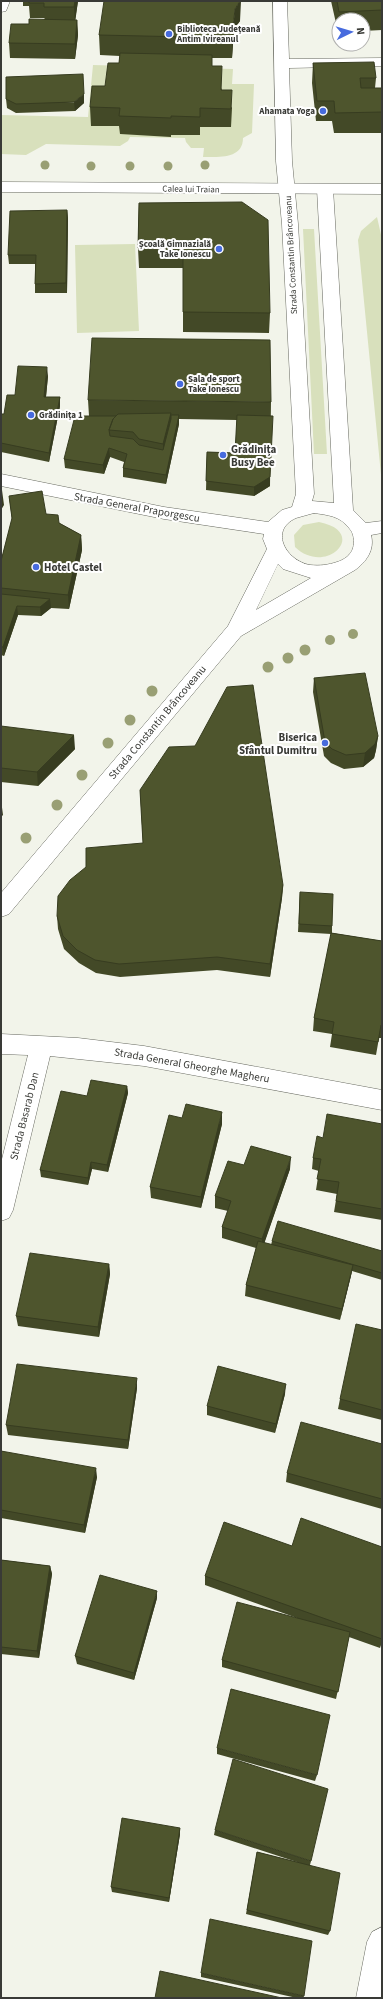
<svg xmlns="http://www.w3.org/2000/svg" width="383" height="1999" viewBox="0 0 383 1999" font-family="'Source Sans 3',sans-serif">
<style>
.green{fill:#d8e0bc}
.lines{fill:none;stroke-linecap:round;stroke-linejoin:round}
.minor-casing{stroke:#686a61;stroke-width:1}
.major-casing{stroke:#686a61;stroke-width:1}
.minor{fill:#fff;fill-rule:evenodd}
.major{fill:#fff;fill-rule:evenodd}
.tree{fill:#999f74}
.wall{fill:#434927}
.shaded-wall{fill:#373c20}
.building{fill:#4e552d;stroke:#373c20}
.poi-dot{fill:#476bde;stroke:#fff;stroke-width:1.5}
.labels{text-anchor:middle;stroke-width:4;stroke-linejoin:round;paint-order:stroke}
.far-poi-label{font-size:9px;font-weight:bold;fill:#393a36;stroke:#fff;text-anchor:start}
.far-street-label{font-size:9px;fill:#393a36;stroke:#fff}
.poi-label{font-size:11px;font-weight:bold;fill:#393a36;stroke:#fff;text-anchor:start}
.street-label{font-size:11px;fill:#393a36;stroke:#fff}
</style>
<rect width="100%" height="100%" fill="#f2f4ea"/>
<path class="green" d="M93 65 233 69 232 84H254L252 133 243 138C243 159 219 157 203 157L204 148H191L186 142 185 138 130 137 128 141 120 146 46 144 26 155 1 154V115L88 117Z
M377 217 382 239V485L358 240 361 231Z
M303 229H314L327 454H314Z
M135 244 139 331 77 333 75 245Z
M319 522C370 532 326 577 295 547L294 535 303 525Z"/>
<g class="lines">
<defs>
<path id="minor" d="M1 1H10L6 11 1 12Z
M273 1H287L289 59 382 58V66L289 68 292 161 298 224 314 494 312 501 334 503 317 189 319 186H331L333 189 353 510 366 523 382 521V533L371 535C375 550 366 562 355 570L241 636 9 914 1 917V893L228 626 267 549 263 539 264 534 164 519 1 486V474L164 507 268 522 282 510 292 507 296 494 282 224 276 161ZM314 513C328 515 340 516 349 528 354 533 355 542 353 548 351 555 344 560 337 562 328 565 320 566 310 565 287 561 268 531 296 518 302 516 308 515 314 513ZM278 564 283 569 311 578 256 610Z
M1 1034 78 1038 144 1046 382 1090V1110L144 1066 50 1056 13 1210 9 1218 1 1221V1163L28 1055 1 1054Z
M382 1927V1998H356L367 1942 372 1932Z"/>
<path id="major" d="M1 182 382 184V194L1 192Z"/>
</defs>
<use href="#minor" class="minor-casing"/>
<use href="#major" class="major-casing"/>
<use href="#minor" class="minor"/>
<use href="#major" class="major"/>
</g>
<g class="tree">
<circle cx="45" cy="165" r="4.5"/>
<circle cx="205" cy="165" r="4.5"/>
<circle cx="91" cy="166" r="4.5"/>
<circle cx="130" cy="166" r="4.5"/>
<circle cx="168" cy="166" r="4.5"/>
<circle cx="353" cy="634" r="5"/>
<circle cx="330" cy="640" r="5"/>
<circle cx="305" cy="650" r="5.5"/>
<circle cx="288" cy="658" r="5.5"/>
<circle cx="268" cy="667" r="5.5"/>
<circle cx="152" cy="691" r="5.5"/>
<circle cx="130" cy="720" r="5.5"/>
<circle cx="108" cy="743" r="5.5"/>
<circle cx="82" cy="775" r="5.5"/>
<circle cx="57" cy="805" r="5.5"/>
<circle cx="26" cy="838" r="5.5"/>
</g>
<path class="wall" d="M23 1H78L75 20H77L78 35 75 59 10 58 9 43 29 24 45 19 44 18H30L29 6H23Z
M331 1H382V30L363 31V20H339V32H338Z
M240 21 234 29 232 58H212V66L222 90 232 108 231 127H200V135H171V137L120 134 119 126H91L90 107 105 86 119 63 120 56 100 55 99 35Z
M313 63 376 78 375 88H382V133H334L332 121H316L312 83Z
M6 99 84 103 75 111 16 113 7 108Z
M139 203 270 313 269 333 183 332V268H139L138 248Z
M67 210 68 219 67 293H35V264H9L8 255Z
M48 376 46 397H60V406L49 462 1 452V414H4L15 395Z
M88 400 271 402 270 486 254 496 206 490 207 452 235 453 237 420 179 419V424L166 484 123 477V468L124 462 110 457 104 474 65 468 64 459 89 416Z
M9 496 46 514 59 523 81 535 82 550 69 609 51 608 41 616 18 615 4 656 1 655V561L12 520Z
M314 678 378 736 376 750 374 758 363 767 344 769 331 763 324 756 313 692Z
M1 726 75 749 38 786 1 782Z
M140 790 283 885 282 898 270 977 217 970 120 977 96 973 79 963 64 949 58 929 57 916 143 843Z
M300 892 332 926V933L382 941V1038H379L376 1055 330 1047 332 1034 313 1031 314 1018 331 934 298 932Z
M127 1086 128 1093 108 1172 92 1169 88 1185 41 1177 40 1170 87 1096Z
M182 1118 222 1124 201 1208 151 1198 150 1187Z
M382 1124V1220L334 1212 337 1194 316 1190 319 1171 312 1169 313 1158 323 1138Z
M244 1165 290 1169 264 1243 271 1245 272 1241 382 1251V1280L352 1271 340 1320 245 1296 246 1285 256 1248 222 1238V1227L228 1211 215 1208V1196Z
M109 1264 110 1274 99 1337 18 1326 16 1316Z
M382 1330V1420L338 1409 340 1399Z
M137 1388 128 1449 8 1435 6 1425Z
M285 1394 275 1433 207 1415V1406Z
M382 1444V1509L286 1482 287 1473Z
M1 1451 97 1477 85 1533 1 1518Z
M292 1546 382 1547V1642L380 1648 349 1637 336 1699 222 1667V1660L297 1618 205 1585V1576Z
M1 1560 50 1566 52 1574 39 1658 1 1654Z
M157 1598 134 1680 77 1664 75 1656Z
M217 1748 317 1775 315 1781 217 1754Z
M180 1828V1834L169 1902 112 1892 111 1887Z
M215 1830 311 1861 310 1865 330 1931 328 1935 246 1914 257 1852 300 1863 214 1835Z
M201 1973 304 1996 303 1998H297L201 1977Z"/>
<path class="shaded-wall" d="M75 1H78L75 23 74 7Z
M240 1H241L240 21 234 29 232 58V38L235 9Z
M77 20 78 35 75 59V44Z
M84 94V103L75 111 74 102Z
M67 210 68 219 67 293 66 283Z
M47 367 48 376 45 406 44 397Z
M60 397V406L49 462V453Z
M171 413V428L163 459V444Z
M179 415V424L166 484V475Z
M109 448 110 457 104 474 103 465Z
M270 477V486L254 496V487Z
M2 490 4 505 1 510V492Z
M81 535 82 550 69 609 68 595Z
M50 599 51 608 41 616 40 607Z
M17 606 18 615 4 656 3 647Z
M74 735 75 749 38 786 37 772Z
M378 736 376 750 374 758 363 767 365 753Z
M1 800 3 815 1 817Z
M283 885 282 898 270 977V964Z
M127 1086 128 1093 108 1172 107 1165Z
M222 1112V1124L201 1208V1197Z
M291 1157 290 1169 262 1250V1239Z
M91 1162 92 1169 88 1185V1178Z
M109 1264 110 1274 99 1337 98 1327Z
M353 1265 351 1276 340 1320 342 1309Z
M137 1378V1388L128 1449V1440Z
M286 1384 285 1394 275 1433 276 1424Z
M96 1468 97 1477 85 1533 84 1525Z
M50 1566 52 1574 39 1658 37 1651Z
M157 1591V1598L134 1680V1673Z
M180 1828V1834L169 1902V1898Z"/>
<path class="building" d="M29 1H75L74 7H44V3H29Z
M104 1H240L235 9 232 38 99 35Z
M337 1H382V10L339 12Z
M29 19 77 20 75 44 9 43 11 24H29Z
M120 53 212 55V66H222L221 90H232L231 109 200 108V117L171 116V118L119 116 120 108 90 107 92 86H105L108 63H119Z
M374 62 376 78H360L361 88H382V112L335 113 334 101H317L313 63Z
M83 74 84 94 74 102 16 104 6 99V77Z
M242 202 268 220 270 313 183 312V247L138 248 139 203Z
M67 210 66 283 35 284 36 255H8L10 211Z
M92 338 270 340 271 402 88 400Z
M18 366 47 367 44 397H60L49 453 1 443V414H4L7 395H15Z
M171 413 163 444 139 439 133 432 109 430 113 419 118 414Z
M171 415H179L166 475 123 468 127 454 109 448 103 465 64 459 75 416H116L113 419 109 430 110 436 133 439 139 445 163 450 171 419Z
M237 415 273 416 270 477 254 487 206 481 207 452 235 453Z
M42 491 46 514 58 515 59 523 81 535 68 595 1 588V561L12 518 9 496Z
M1 594 50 599 40 607 17 606 3 647H1Z
M365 673 378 736 375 744 365 753 346 755 332 749 325 742 314 678Z
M253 685 283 885 270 964 217 957 119 964 95 960 77 950 63 936 57 916 58 896 70 880 86 867V848L143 843 140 790 169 747 195 746 227 687Z
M1 726 74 735 37 772 1 768Z
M300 892 333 894 332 926 299 924Z
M331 933 382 941V1026L381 1025 378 1042 332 1034 334 1022 314 1018Z
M91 1080 127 1086 107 1165 91 1162 88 1178 40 1170 61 1091 87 1096Z
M186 1104 222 1112 201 1197 150 1187 169 1115 182 1118Z
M327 1114 382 1124V1209L336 1201 339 1182 317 1179 321 1159 313 1158 317 1136 323 1138Z
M251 1146 291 1157 262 1239 222 1227 231 1201 215 1196 228 1161 244 1165Z
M278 1221 382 1251V1273L272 1241Z
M258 1241 353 1265 342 1309 246 1285Z
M30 1253 109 1264 98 1327 16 1316Z
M356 1324 382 1330V1410L340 1399Z
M17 1364 137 1378 128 1440 6 1425Z
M218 1366 286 1384 276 1424 207 1406Z
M301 1422 382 1444V1499L287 1473Z
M1 1451 96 1468 84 1525 1 1510Z
M301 1518 382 1547V1639L205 1576 224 1522 292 1546Z
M1 1560 50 1566 37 1651 1 1647Z
M100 1575 157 1591 134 1673 75 1656Z
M237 1602 350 1632 338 1692 222 1660Z
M231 1689 330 1715 317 1775 217 1748Z
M233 1759 328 1789 311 1861 215 1830Z
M122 1818 180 1828 169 1898 111 1887Z
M257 1852 340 1873 330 1931 247 1910Z
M210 1919 312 1941 304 1996 201 1973Z
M160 1971 282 1998H155Z"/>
<g class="poi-dot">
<circle cx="169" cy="34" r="4"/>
<circle cx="323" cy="111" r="4"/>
<circle cx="219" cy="249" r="4"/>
<circle cx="180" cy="384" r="4"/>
<circle cx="31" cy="415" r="4"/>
<circle cx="223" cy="455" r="4"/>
<circle cx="36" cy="567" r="4"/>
<circle cx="325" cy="743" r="4"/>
</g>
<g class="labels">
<g class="far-poi-label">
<text x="177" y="32">Biblioteca Județeană<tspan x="177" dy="10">Antim Ivireanul</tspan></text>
<text x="315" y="114" text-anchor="end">Ahamata Yoga</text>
<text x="211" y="247" text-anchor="end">Școală Gimnazială<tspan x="211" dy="10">Take Ionescu</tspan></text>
<text x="188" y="382">Sala de sport<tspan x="188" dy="10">Take Ionescu</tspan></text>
<text x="39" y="418">Grădinița 1</text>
</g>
<g class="far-street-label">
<text transform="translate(191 189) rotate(1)" y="3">Calea lui Traian</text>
<text transform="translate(291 255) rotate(-93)" y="3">Strada Constantin Brâncoveanu</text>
</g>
<g class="poi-label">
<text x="231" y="453">Grădinița<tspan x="231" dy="13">Busy Bee</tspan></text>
<text x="44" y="571">Hotel Castel</text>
<text x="317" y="741" text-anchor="end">Biserica<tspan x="317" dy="13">Sfântul Dumitru</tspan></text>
</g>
<g class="street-label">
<text transform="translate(137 507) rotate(10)" y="4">Strada General Praporgescu</text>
<text transform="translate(157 722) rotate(-50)" y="4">Strada Constantin Brâncoveanu</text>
<text transform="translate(192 1065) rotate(10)" y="4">Strada General Gheorghe Magheru</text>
<text transform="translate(24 1116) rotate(-76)" y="4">Strada Basarab Dan</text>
</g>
</g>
<rect width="383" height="1999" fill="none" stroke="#393a36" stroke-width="4"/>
<g transform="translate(351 32) rotate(85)"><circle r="19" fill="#ffffff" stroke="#b0b0af"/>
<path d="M0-3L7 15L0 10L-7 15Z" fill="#476bde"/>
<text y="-6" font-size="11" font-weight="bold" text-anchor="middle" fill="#393a36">N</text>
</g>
</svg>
